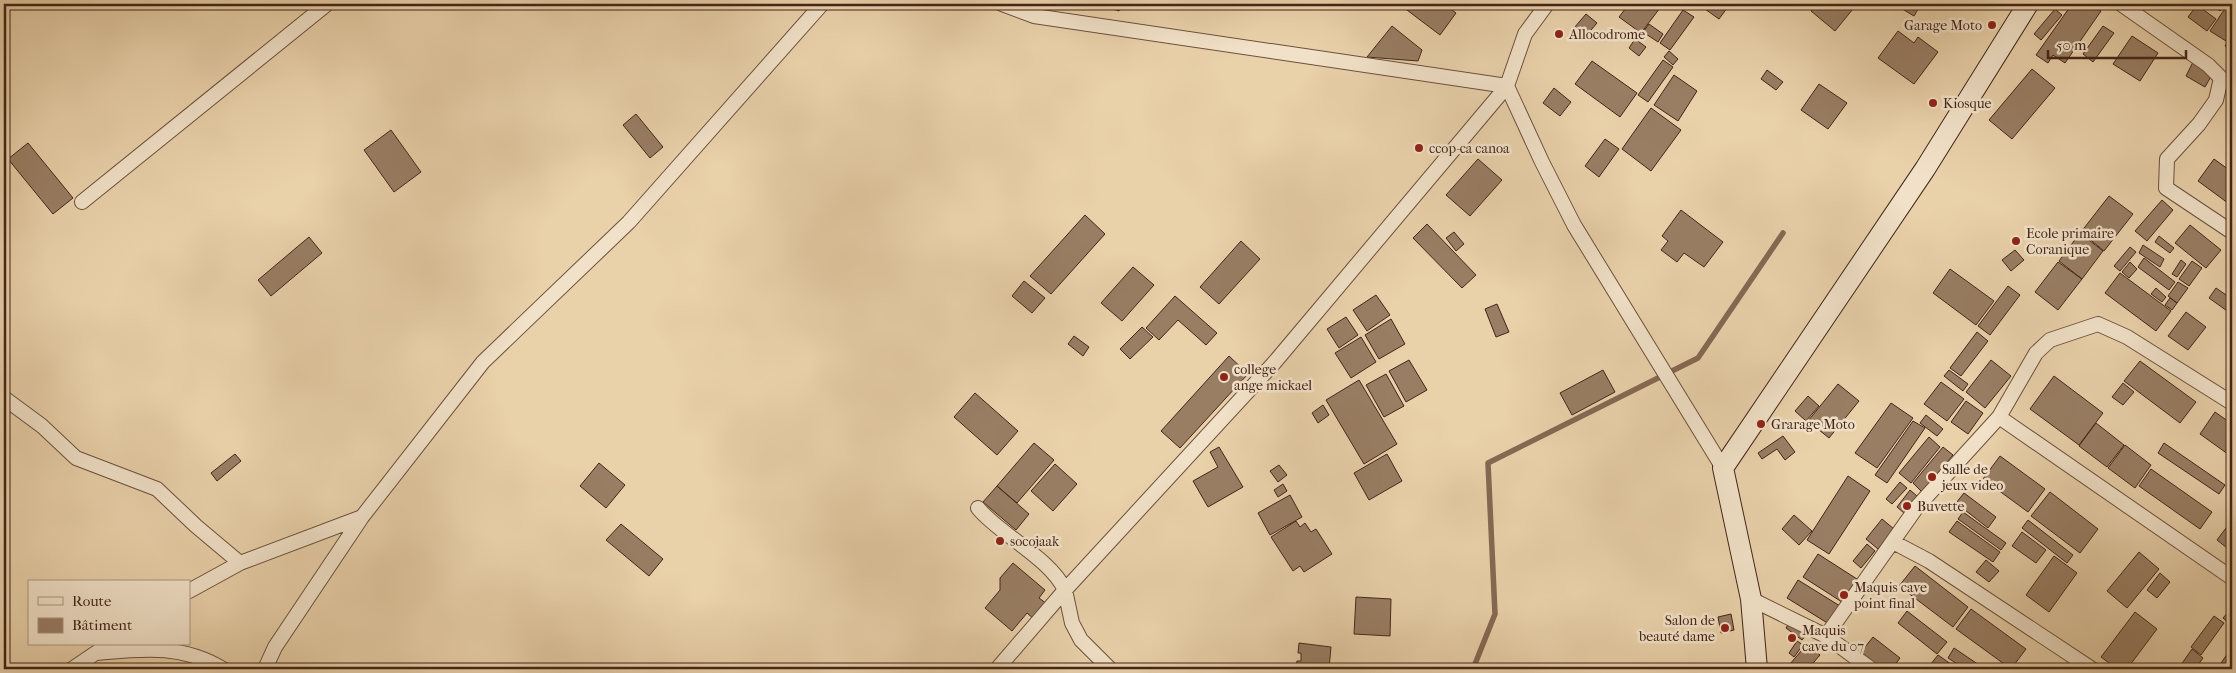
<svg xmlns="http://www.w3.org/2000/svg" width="2236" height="673" viewBox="0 0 2236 673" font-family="'IM FELL French Canon',serif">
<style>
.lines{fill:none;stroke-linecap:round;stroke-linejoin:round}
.stream{stroke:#856953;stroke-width:5.5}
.building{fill:#997e64;stroke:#432519}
.minor-casing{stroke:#6c503d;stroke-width:16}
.secondary-casing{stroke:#432519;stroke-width:22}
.minor{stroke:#f1e1c8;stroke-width:14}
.secondary{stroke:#f1e1c8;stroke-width:20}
.poi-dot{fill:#8f2418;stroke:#f1e1c8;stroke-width:2}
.labels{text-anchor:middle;stroke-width:5;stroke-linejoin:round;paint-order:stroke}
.poi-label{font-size:14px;fill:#432519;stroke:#f1e1c8;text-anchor:start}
</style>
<rect width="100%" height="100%" fill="#e9d1aa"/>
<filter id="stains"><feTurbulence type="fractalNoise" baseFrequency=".004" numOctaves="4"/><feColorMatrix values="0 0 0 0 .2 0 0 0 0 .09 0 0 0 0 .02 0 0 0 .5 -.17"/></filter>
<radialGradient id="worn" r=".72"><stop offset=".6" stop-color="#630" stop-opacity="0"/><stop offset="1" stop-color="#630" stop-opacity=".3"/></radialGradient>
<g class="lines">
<path class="stream" d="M1473 669 1495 614 1488 463 1698 358 1783 233"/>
</g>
<path class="building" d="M1099 4H1121L1119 11Z
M1399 4H1444L1456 13 1440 35Z
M1629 4H1663L1641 33 1619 17Z
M1698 4H1730L1719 19Z
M1817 4H1857L1835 31 1811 11Z
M1894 4H1921L1914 16Z
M2072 4H2090L2101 11 2065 63 2053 55 2048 63 2036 55Z
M2160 4H2173L2168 10Z
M2211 4H2225L2220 11Z
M2228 4 2232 7V31L2226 41 2210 31Z
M2197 5 2216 19 2207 31 2188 17Z
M2055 9 2062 15 2041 40 2034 34Z
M1683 10 1694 17 1670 50 1660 43Z
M1586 14 1597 23 1585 37 1574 28Z
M1649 24 1663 34 1658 42 1643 32Z
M1392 26 1422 50 1418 61 1367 57Z
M2103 26 2114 33 2093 62 2083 54Z
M1898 31 1914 43 1918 37 1938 52 1914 84 1878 58Z
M2232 35V50L2225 46Z
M2132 36 2158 53 2140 81 2113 64Z
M1635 39 1646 47 1639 56 1629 48Z
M1669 51 1678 59 1673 65 1664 57Z
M1663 60 1673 67 1648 102 1638 95Z
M1592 61 1637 93 1620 117 1575 84Z
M2193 62 2213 73 2205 87 2186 76Z
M2032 69 2055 88 2012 139 1989 120Z
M1767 70 1783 82 1776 90 1761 79Z
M1674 75 1697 91 1678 121 1654 105Z
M1819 84 1847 103 1828 129 1801 110Z
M1554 88 1571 102 1560 116 1543 103Z
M1651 108 1681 130 1651 171 1622 149Z
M636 114 663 147 650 158 623 125Z
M391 130 421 172 394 192 364 150Z
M1605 139 1619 149 1599 177 1585 166Z
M28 143 73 198 53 214 8 159Z
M1478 159 1502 180 1470 216 1446 195Z
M2214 159 2232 172V206L2198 181Z
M2109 196 2133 214 2104 251 2081 232Z
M2162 200 2173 210 2147 241 2135 231Z
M1681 210 1723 242 1704 267 1684 253 1677 262 1661 250 1668 241 1662 236Z
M1085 215 1105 234 1051 294 1030 276Z
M1427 224 1476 275 1462 288 1413 238Z
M2190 225 2221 250 2206 268 2175 243Z
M1454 232 1464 244 1456 251 1446 238Z
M2080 233 2103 251 2082 279 2059 261Z
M2159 236 2174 248 2170 253 2155 242Z
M309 237 322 253 271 296 258 280Z
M1241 241 1260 259 1219 304 1200 287Z
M2143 245 2164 259 2160 267 2139 253Z
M2130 247 2136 252 2120 271 2114 266Z
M2015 250 2024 260 2011 271 2002 260Z
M2144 258 2175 282 2169 290 2138 267Z
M2181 260 2186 264 2177 277 2172 274Z
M2192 261 2202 268 2189 286 2179 279Z
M2058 262 2082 279 2058 310 2035 292Z
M2130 262 2137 269 2129 278 2122 272Z
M1133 267 1154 285 1122 321 1101 303Z
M1950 269 1994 301 1976 325 1933 293Z
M2120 273 2171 311 2156 331 2105 293Z
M1024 281 1045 298 1032 313 1012 296Z
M2178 282 2188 288 2177 303 2168 296Z
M2008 286 2020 295 1990 335 1978 326Z
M2156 288 2166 297 2162 302 2151 294Z
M2216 288 2232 299 2230 313 2209 298Z
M1376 295 1390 315 1367 331 1353 310Z
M1175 296 1217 333 1206 345 1178 320 1159 340 1146 328Z
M2170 298 2177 303 2172 310 2165 305Z
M1497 304 1509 332 1496 337 1485 309Z
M2186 312 2206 327 2188 350 2168 336Z
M1346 317 1358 335 1339 348 1327 329Z
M1391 319 1405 344 1379 359 1365 335Z
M1142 327 1153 337 1130 359 1120 349Z
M1977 332 1988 341 1961 376 1950 368Z
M1074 336 1089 347 1083 356 1068 344Z
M1361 337 1376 362 1351 378 1335 353Z
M1229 356 1248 374 1180 448 1161 431Z
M1409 360 1427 390 1406 402 1389 371Z
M1991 360 2011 376 1985 408 1966 392Z
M2140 361 2196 402 2180 423 2124 381Z
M1603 370 1615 392 1572 415 1560 393Z
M1949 370 1968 384 1963 391 1944 376Z
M1386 374 1404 406 1384 417 1366 385Z
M2054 376 2103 413 2079 445 2030 409Z
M1359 380 1397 444 1364 464 1326 400Z
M1941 382 1964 399 1947 421 1924 404Z
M2123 383 2134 392 2123 405 2112 397Z
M1838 384 1859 401 1829 438 1808 421Z
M975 393 1018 431 997 455 954 417Z
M1808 396 1819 406 1806 421 1795 411Z
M1966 401 1983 413 1968 434 1951 422Z
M1891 403 1913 418 1877 468 1855 453Z
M1323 405 1329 415 1318 423 1312 413Z
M2215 412 2232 424V457L2200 434Z
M1926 415 1943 429 1937 436 1920 423Z
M1913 421 1925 428 1887 483 1875 475Z
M2096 423 2124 445 2107 467 2079 446Z
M1783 436 1795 452 1785 460 1777 449 1762 459 1758 453Z
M1929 437 1940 447 1911 483 1899 473Z
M1034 443 1054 460 1017 503 997 486Z
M2164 443 2225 485 2219 494 2158 453Z
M2125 445 2151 465 2135 488 2108 468Z
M1219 447 1243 487 1208 507 1193 481 1218 467 1210 452Z
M1943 447 1953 455 1922 492 1913 483Z
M235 454 241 461 217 481 211 473Z
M1387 454 1402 481 1369 500 1354 473Z
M2000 456 2045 489 2028 512 1983 479Z
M599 463 625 485 606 508 580 486Z
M1055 464 1077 484 1053 511 1031 491Z
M1279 465 1287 475 1278 482 1270 471Z
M2151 469 2212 512 2200 529 2139 486Z
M1848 476 1870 491 1829 554 1807 540Z
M1900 482 1907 488 1892 504 1886 499Z
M1283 484 1287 491 1278 497 1274 490Z
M997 486 1029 514 1016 530 983 502Z
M1910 490 1917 496 1904 513 1897 507Z
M2050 492 2098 529 2080 553 2031 516Z
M1964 493 1996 517 1988 528 1956 503Z
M1290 495 1302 517 1270 535 1258 513Z
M1963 512 2006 543 2001 550 1958 519Z
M1794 515 1812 531 1799 545 1782 529Z
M1882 519 1894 529 1878 549 1866 539Z
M2028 520 2073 555 2067 563 2022 528Z
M2232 520V552L2217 540Z
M1296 521 1300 527 1305 523 1311 532 1316 529 1332 554 1304 572 1300 566 1293 571 1271 537Z
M1957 521 2000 552 1993 562 1949 532Z
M621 524 663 559 649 576 606 540Z
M2022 532 2046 550 2036 563 2012 546Z
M1867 544 1875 551 1861 568 1853 561Z
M2139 552 2159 569 2127 608 2107 591Z
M1818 554 1857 579 1842 602 1803 577Z
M2054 556 2077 573 2049 612 2026 595Z
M1986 560 1999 571 1989 582 1976 572Z
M1013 563 1045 590 1039 598 1047 604 1034 619 1027 613 1012 631 985 608 1000 590V578Z
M1915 566 1968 607 1953 627 1899 586Z
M2160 573 2170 582 2157 598 2147 590Z
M1798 580 1840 606 1829 624 1787 598Z
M1356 597 1391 599 1390 636 1354 634Z
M1971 609 2026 649 2011 669 1956 629Z
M2230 610 2232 611V626L2223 618Z
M1907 611 1947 642 1937 654 1898 623Z
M2135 612 2157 629 2127 669H2117L2101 657Z
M1731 614 1734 630 1721 633 1718 617Z
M2214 616 2224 623 2201 655 2191 647Z
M1789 623 1806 635 1802 640 1786 628Z
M1873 637 1900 658 1892 669H1874L1858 656Z
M1797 641 1803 645 1794 657 1789 653Z
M1299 643 1331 647 1329 669H1300L1301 666H1296L1297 661H1301V653H1298Z
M1807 644 1820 655 1808 669H1796L1790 664Z
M2232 647V669H2217Z
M1954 648 1985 669H1965L1948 658Z
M2192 649 2203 658 2195 669H2178Z
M1938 655 1958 669H1927Z"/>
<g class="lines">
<defs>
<path id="minor" d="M1002 4 1034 16 1507 86
M1547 4 1525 34 1507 86 1542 162 1574 225 1723 468
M2121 4 2208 65 2221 78 2216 100 2199 124 2167 159 2166 188 2232 232
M82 202 327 4
M4 398 42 426 76 458 157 489 196 526 240 563
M1999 417 2232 578
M978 508C1000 535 1049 557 1065 590L997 669
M1893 542 1929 561 2092 669
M189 591 240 563 362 517 483 362 629 222 822 4
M1751 599 1826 636 1871 669
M1826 636 1917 507 1999 417 2036 353 2050 340 2098 324 2127 337 2232 403
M96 653C143 649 182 644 223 669
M72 669 103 648
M265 669 275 647 362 517
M1110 669 1081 640 1072 623 1065 590 1274 363 1507 86"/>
<path id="secondary" d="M1757 669 1751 599 1723 468 1925 169 2028 4"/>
</defs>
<use href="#minor" class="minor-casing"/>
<use href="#secondary" class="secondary-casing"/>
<use href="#minor" class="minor"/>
<use href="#secondary" class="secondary"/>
</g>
<g class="poi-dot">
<circle cx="1992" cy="25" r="5"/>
<circle cx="1559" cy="34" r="5"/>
<circle cx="1933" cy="103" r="5"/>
<circle cx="1419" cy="148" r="5"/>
<circle cx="2016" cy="241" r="5"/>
<circle cx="1224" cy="377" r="5"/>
<circle cx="1761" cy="424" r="5"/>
<circle cx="1932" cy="477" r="5"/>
<circle cx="1907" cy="506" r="5"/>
<circle cx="1000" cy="541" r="5"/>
<circle cx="1844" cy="595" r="5"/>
<circle cx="1725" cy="628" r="5"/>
<circle cx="1792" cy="638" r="5"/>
</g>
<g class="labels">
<g class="poi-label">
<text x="1982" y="30" text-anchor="end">Garage Moto</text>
<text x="1569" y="39">Allocodrome</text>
<text x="1943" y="108">Kiosque</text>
<text x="1429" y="153">ccop-ca canoa</text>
<text x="2026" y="238">Ecole primaire<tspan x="2026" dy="16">Coranique</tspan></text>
<text x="1234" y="374">college<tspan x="1234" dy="16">ange mickael</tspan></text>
<text x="1771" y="429">Grarage Moto</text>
<text x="1942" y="474">Salle de<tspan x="1942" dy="16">jeux video</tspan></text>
<text x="1917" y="511">Buvette</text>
<text x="1010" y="546">socojaak</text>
<text x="1854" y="592">Maquis cave<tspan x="1854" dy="16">point final</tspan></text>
<text x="1715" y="625" text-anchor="end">Salon de<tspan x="1715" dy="16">beauté dame</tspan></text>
<text x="1802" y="635">Maquis<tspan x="1802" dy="16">cave du 07</tspan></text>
</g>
</g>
<rect width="2236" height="673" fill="none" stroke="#e9d1aa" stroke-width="20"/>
<rect x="5" y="5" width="2226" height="663" fill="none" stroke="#432519" stroke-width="2.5"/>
<rect x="10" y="10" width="2216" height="653" fill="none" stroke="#432519"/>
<rect x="28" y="580" width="162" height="65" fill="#f1e1c8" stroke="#ab9682"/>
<rect x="38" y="597" width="25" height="8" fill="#f1e1c8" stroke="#ab9682"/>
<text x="72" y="606" font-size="15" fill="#432519">Route</text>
<rect x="38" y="618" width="25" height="15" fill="#997e64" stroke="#ab9682"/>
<text x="72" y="630" font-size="15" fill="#432519">Bâtiment</text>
<path d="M2048 50v8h138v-8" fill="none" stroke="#432519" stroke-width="2.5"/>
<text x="2056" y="50" font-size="15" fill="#432519" stroke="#f1e1c8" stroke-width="4" paint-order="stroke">50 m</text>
<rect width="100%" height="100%" filter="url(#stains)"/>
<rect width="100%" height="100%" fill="url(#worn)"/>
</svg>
